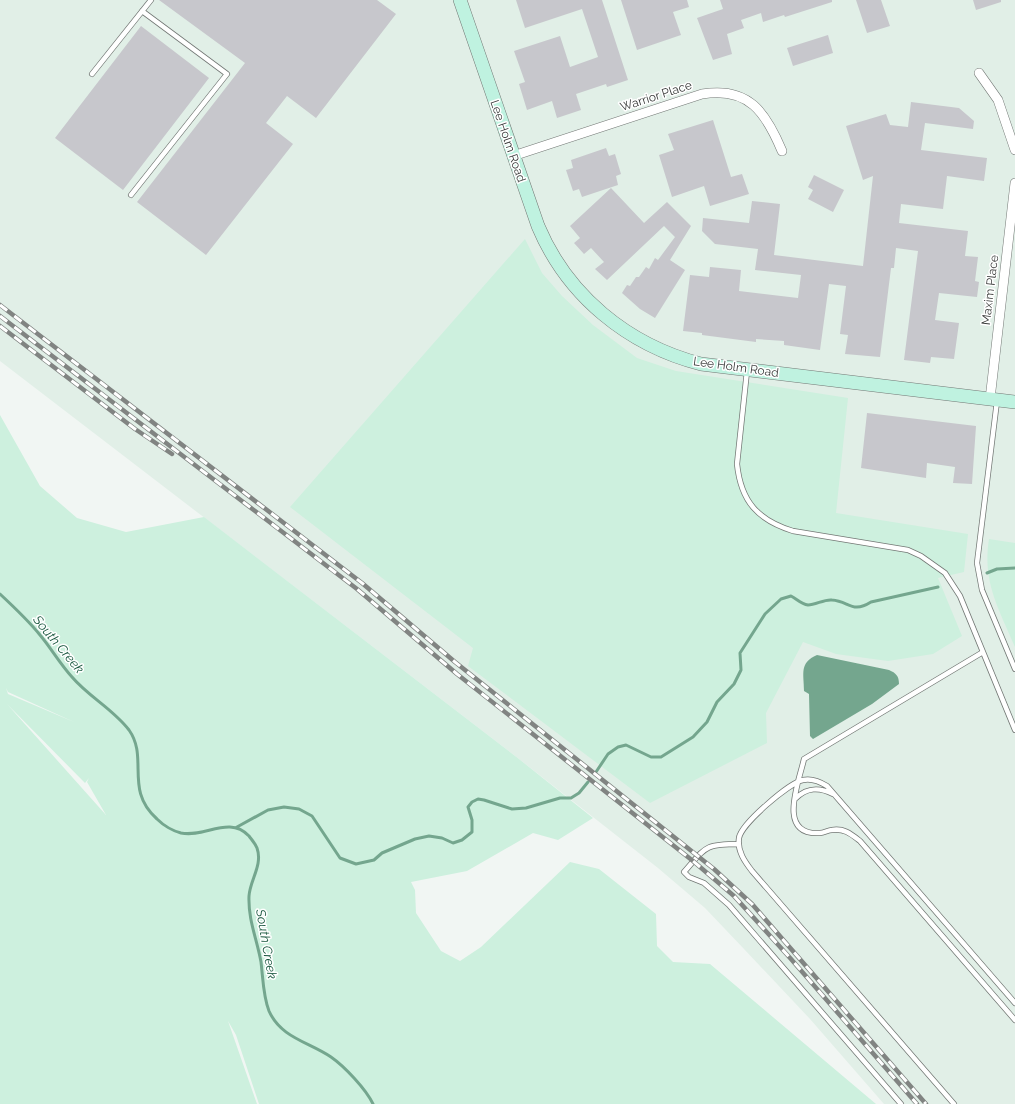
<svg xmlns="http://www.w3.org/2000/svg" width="1015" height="1104" viewBox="0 0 1015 1104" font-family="Raleway,sans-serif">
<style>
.built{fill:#e1efe7}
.green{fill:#cdf0de;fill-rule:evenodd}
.water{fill:#74a68e}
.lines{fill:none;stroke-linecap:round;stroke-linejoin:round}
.stream{stroke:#74a68e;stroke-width:3}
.building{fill:#c7c7cc}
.lane-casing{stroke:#737875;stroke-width:6}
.street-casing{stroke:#737875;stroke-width:10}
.secondary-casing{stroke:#737875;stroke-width:14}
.lane{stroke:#fff;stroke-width:4.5}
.street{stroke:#fff;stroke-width:9}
.secondary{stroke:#bff2e0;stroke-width:13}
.rail-casing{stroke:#818482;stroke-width:4.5}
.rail{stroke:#fff;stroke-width:3;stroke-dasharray:9;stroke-linecap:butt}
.labels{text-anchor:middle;stroke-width:3;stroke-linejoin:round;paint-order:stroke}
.street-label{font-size:12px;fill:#383a39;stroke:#fff}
.water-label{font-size:13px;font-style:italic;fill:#17563d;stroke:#fff}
</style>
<rect width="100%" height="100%" fill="#f1f6f3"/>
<path class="built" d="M0 0H1015V1104H884L810 1019 744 949 705 908 658 868 519 759 0 361Z"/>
<path class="green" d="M525 239 542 273 562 296 593 325 637 358 676 371 848 398 836 513 968 534 964 572 938 578 962 636 933 654 888 661 836 654 803 642 766 713 767 743 650 803 468 666 473 648 290 507Z
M0 415 40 486 77 518 126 532 204 517 519 759 593 818 558 840 533 833 467 871 411 882 415 890 416 913 441 951 460 961 481 947 570 862 599 869 656 914 657 946 673 962 710 964 876 1104H259L236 1035 228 1021 257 1104H0ZM6 688 8 692 74 722 8 694ZM7 704 85 783 89 778 87 782 106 815Z
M989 539 1015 543V647C999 609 982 582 989 539Z"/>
<path class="water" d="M817 655 889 670C896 673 899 676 899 684L872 704 813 739 810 736 809 694 804 691C804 673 799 663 817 655Z"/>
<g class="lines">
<path class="stream" d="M987 573 997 569 1015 568
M0 594C14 607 28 620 40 635 51 648 60 664 72 677 89 697 113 709 129 730 149 758 124 790 157 819 163 825 173 831 181 833 205 838 229 815 249 836 252 840 255 843 257 848 263 865 250 880 249 896 248 920 257 939 261 962 263 978 263 996 269 1011 281 1038 309 1042 331 1057 344 1066 366 1089 373 1104
M596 772 608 754 618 747 626 745 651 757H661L693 737 707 722 717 702 734 684 741 670 740 653 765 614 781 599 791 596C797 599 801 604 808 605 816 605 824 599 832 600 849 601 852 614 871 602L938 587
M237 827 268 810 284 807 299 809 312 816 340 858 356 864 374 860 382 853 415 839 429 836 442 838 453 843 462 840 472 832V820L468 807 472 802 478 799 484 800 512 809 526 808 560 798H571L579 793 588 782"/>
</g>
<path class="building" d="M159 0H377L396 14 316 118 287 96 266 123 293 144 206 255 137 202 245 63Z
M516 0H602L628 80 607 87 606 84 576 94 581 110 557 118 552 101 527 110 519 84 525 82 514 51 560 36 570 67 598 57 582 9 525 28Z
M621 0H687L689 7 673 12 681 35 637 50Z
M720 0H832V2L785 17 784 15 763 22 761 13 741 20 744 28 727 34 732 54 713 60 697 18 723 9Z
M856 0H881L890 26 867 33Z
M973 0H1001V2L976 10Z
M141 26 209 78 123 190 55 138Z
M828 35 833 53 793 66 787 48Z
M911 102 959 108 974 121 973 129 925 123 921 150 987 158 984 181 947 176 943 209 901 204 899 223 968 231 965 256 978 257 975 281 979 282 977 297 939 293 935 320 959 323 954 359 931 357 930 363 904 360 918 251 896 248 894 268H891L880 357 845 354 848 335 840 334 846 286 829 284 820 350 784 345V341L756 339V342L702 335V333L683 331 690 275 709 277 710 267 741 270 739 291 798 298 801 275 755 270 758 249 715 244 702 231 703 218 749 223 752 201 780 204 774 255 863 266 873 176 863 180 846 126 886 114 890 125 908 127Z
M713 120 731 177 742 174 749 194 710 206 704 186 672 197 659 155 674 150 668 134Z
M606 148 609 156 615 154 621 174 616 176 618 185 582 197 579 189 573 191 566 170 573 168 571 160Z
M814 175 844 190 833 212 808 199 813 190 808 187Z
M611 188 644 223 667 202 691 226 670 260 685 270 655 318 640 309 622 293 627 285 630 286 636 277H639L646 267 649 269 655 258 658 260 675 237 664 226 607 280 595 269 604 262 591 248 584 254 574 243 580 238 570 226Z
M867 413 976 426 972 484 953 483 955 467 927 463 926 478 861 468Z"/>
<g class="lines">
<defs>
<path id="lane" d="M92 74 151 0
M131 195 227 74 142 11
M747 371 737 464C741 502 758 520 793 531L908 550 921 556 945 573 960 596 1015 730
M997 401 977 563 982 590 1015 669
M983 652 804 759C799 782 776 836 820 833 824 833 828 830 832 830 844 828 851 834 860 841L1015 1020
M795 799C807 787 819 787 833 794
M739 844C704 844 706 847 684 872L689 877 704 883 729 905 901 1104
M954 1104 752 871C745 862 737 851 739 838 741 824 789 783 803 780 812 778 819 781 827 786L1015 1003"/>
<path id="street" d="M979 73 998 100 1015 150
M513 156 702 94C749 86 766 113 782 151
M990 399 1015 183"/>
<path id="secondary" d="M460 0 538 226C567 295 627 345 701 364L1015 402"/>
</defs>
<use href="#lane" class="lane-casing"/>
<use href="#street" class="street-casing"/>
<use href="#secondary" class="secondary-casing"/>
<use href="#lane" class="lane"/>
<use href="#street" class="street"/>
<use href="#secondary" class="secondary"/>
<defs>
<path id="rail" d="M0 305 362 583 455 662 714 869 752 904 926 1104
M0 316 357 589 457 674 693 861 734 896 791 959 917 1104
M0 326 135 429 172 454"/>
</defs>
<use href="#rail" class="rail-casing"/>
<use href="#rail" class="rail"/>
</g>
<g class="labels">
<g class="street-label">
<text transform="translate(656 96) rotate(-18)" y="4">Warrior Place</text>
<text transform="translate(508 141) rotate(71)" y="4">Lee Holm Road</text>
<text transform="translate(990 290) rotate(-83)" y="4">Maxim Place</text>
<text transform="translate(736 367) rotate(8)" y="4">Lee Holm Road</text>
</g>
<g class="water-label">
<text transform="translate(59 644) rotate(50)" y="5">South Creek</text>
<text transform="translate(267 944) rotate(80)" y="5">South Creek</text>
</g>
</g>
</svg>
